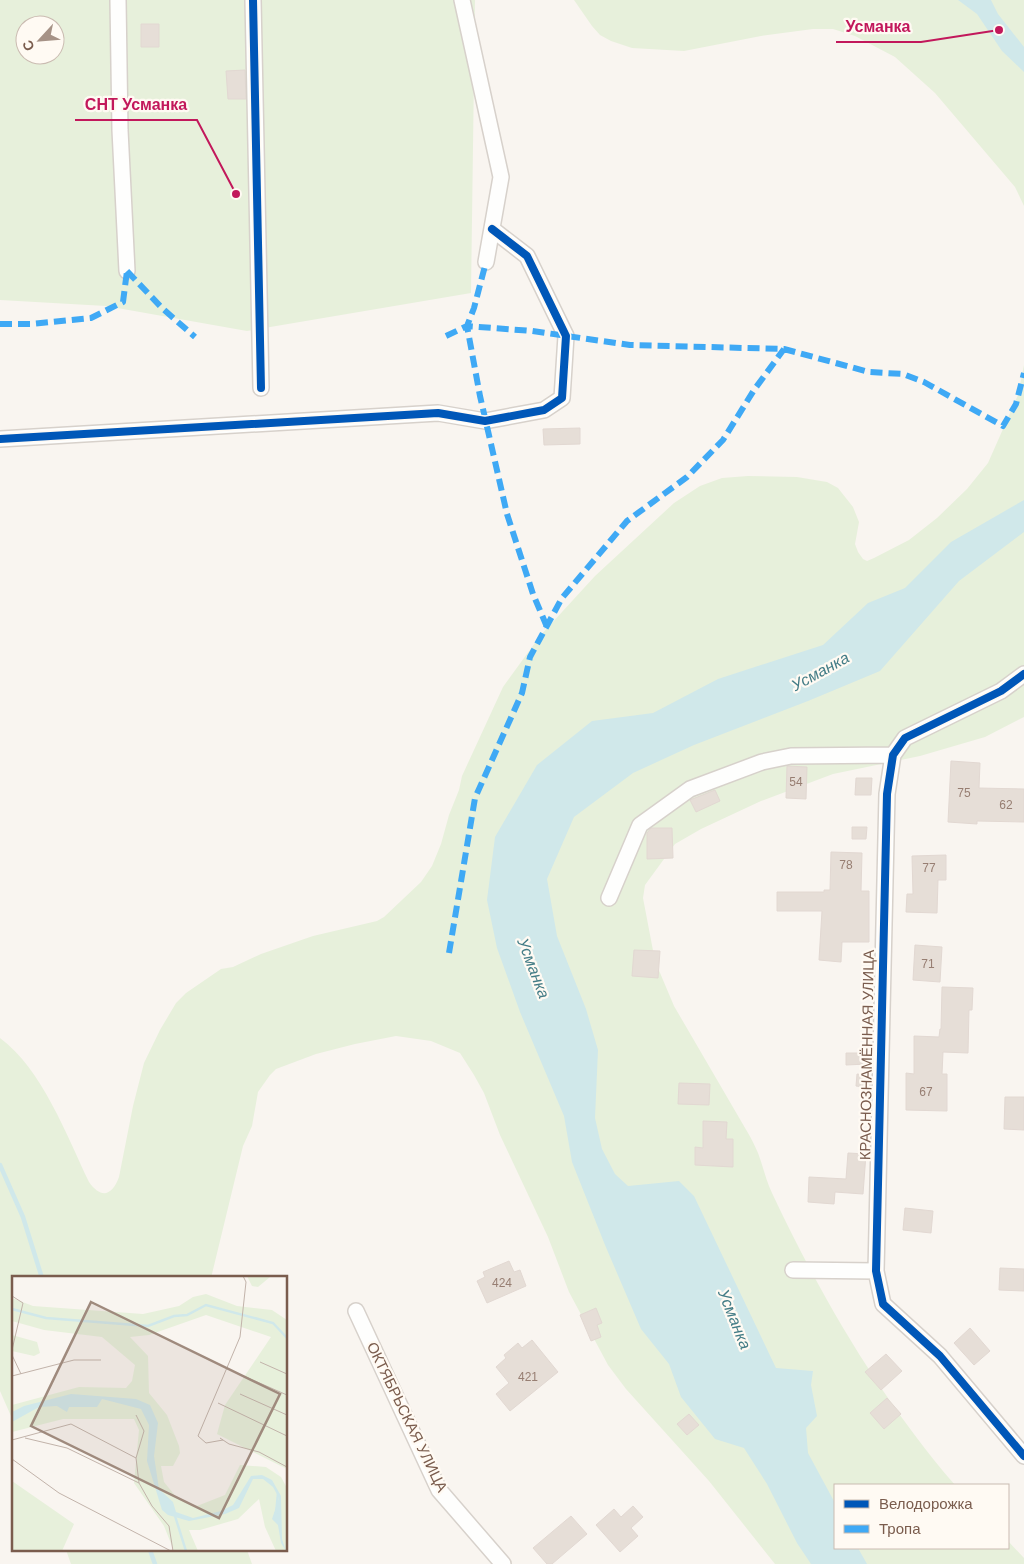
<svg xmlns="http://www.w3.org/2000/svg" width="1024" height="1564" viewBox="0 0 1024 1564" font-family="Helvetica,sans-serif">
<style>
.green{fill:#e7f0db;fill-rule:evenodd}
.water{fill:#d0e8ea}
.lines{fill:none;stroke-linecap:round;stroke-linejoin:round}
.stream{stroke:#d0e8ea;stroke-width:4.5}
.building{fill:#e6ded7;stroke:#e2d8d2}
.minor-casing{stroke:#d7d1cb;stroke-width:18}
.minor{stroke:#fefefd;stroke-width:15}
.quiet{stroke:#3fa9f5;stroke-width:6;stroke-dasharray:12 6;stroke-linecap:butt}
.cycleway-casing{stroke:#fffaf3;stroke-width:11}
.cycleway{stroke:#0057b8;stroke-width:8}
.labels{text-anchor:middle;stroke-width:4.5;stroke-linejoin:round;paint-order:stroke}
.number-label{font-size:12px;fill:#977e72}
.street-label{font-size:15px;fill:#7a5c4d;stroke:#fffaf3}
.water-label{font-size:16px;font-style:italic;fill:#437c86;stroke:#fffaf3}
.inset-river{fill:none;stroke:#d0e8ea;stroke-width:2.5}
.inset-road{fill:none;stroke:#c2b3aa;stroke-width:1}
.view{fill:#9f8a7d;fill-opacity:0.15;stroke:#9f8a7d;stroke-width:2.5}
.inset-edge{fill:none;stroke:#7a5c4d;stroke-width:2.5}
.leader{fill:none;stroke:#c2185b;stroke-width:2}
.callout-dot{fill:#c2185b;stroke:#fffaf3;stroke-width:2}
.callout-label{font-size:16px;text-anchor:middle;font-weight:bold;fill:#c2185b;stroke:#fffaf3;stroke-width:4.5;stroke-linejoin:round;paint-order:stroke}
</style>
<rect width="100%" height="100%" fill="#f9f5f0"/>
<path class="green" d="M0 0H475L471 293 247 331 106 306 0 300ZM25 25H55V55H25Z
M574 0H1024V206L1015 187 935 93 895 57 855 36 833 29H813L761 36 684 51 632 48 611 41 600 35 592 26Z
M1024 365V717L985 737 920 756 833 774 761 801 701 829 675 844 645 885 643 898 655 961 674 1006 748 1133C752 1140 755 1146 758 1153 763 1166 766 1181 772 1193 821 1297 880 1398 955 1485H835V1548H1008V1541L1024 1558V1564H775L709 1481 626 1389 608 1365 569 1292 548 1237 500 1135 484 1093 474 1075 460 1053 431 1041 396 1036 355 1044 316 1054 276 1069 270 1075 258 1092 252 1126 243 1146 211 1278H14V1423L0 1391V1038C42 1069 67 1136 89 1182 101 1199 112 1196 119 1177L133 1106 144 1063 160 1030 176 1003 186 993 221 969 233 967 261 954 313 936 377 921 384 917 421 882 432 866 441 844 449 815 459 790 462 776 503 687 540 636 595 576 674 503 700 486 722 478 748 476 797 477 827 482 838 488 853 507 859 522 855 544 858 552 863 559 867 561 874 558 909 540 937 518 967 489 988 463 1018 395Z
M66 1550H247L252 1564H71Z"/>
<path class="water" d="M958 0H991L998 14 1024 47V72L1002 51 977 14Z
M1024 500V532L959 581 880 671 808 701 694 745 633 773 574 817 547 879 557 936 586 1009 598 1050 595 1118 602 1149 615 1174 628 1186 679 1181 694 1196 776 1368 813 1371 811 1385 817 1416 806 1428 808 1453 835 1503V1548H858L867 1564H811L797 1543 767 1484 744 1448 715 1439 681 1397 669 1364 641 1329 605 1245 572 1162 564 1116 520 1012 497 948 487 900 495 837 537 765 592 721 653 713 718 679 823 645 868 603 905 588 951 542Z"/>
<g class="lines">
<path class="stream" d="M0 1165 23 1217 42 1278
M150 1550 155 1564"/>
</g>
<path class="building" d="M141 24H159V47H141Z
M245 70 246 99H228L226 71Z
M580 428V444L544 445 543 429Z
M951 761 980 763 979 788 1024 789V822L977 821V824L948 822Z
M787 766 807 767 806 799 786 798Z
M856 778H872L871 795H855Z
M715 790 720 801 696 812 690 800Z
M852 827H867L866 839H852Z
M651 828H672L673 858 647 859V833Z
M831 852 862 853 861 891H869V942H842L841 962 819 960 822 911H777V892H824V890H830Z
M946 855V880H938L937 913 906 912 907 894H913L912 856Z
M915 945 942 947 940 982 913 980Z
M634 950 660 951 658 978 632 976Z
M942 987 973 988 972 1010H969L968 1053 943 1052 942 1074H947V1111L906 1110V1073L914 1074V1036L939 1037 940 1029H941Z
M846 1053H867V1064L846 1065Z
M857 1074 871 1076V1088L856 1086Z
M679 1083 710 1084 709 1105 678 1104Z
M1005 1097H1024V1130L1004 1129Z
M703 1121 727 1122 726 1139H733V1167L695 1165V1147L703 1148Z
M848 1153 866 1154 863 1194 835 1192 834 1204 808 1202 809 1177 846 1179Z
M905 1208 933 1211 931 1233 903 1230Z
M509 1261 514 1272 520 1270 526 1286 487 1303 477 1281 485 1277 483 1272Z
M1000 1268 1024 1269V1291L999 1290Z
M596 1308 602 1323 597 1325 601 1337 591 1341 580 1315Z
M970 1328 990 1351 974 1365 954 1343Z
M532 1340 558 1372 510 1411 496 1394 509 1383 496 1367 506 1358 504 1355 518 1343 522 1348Z
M886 1354 902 1371 881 1390 865 1372Z
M887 1398 901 1414 884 1429 870 1413Z
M689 1414 699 1425 687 1435 677 1424Z
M633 1506 643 1517 631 1528 638 1536 620 1552 596 1525 614 1509 621 1517Z
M571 1516 587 1534 552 1564H547L533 1548Z"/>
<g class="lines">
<defs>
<path id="minor" d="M118 0 120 130 127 271
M253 0 261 388
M462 0 501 177 486 262
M0 439 438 413 485 421 544 410 562 398 566 336 527 256 492 229
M1024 674 1001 691 905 738 893 755 887 794 876 1271 883 1304 940 1356 1024 1456
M609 898 640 825 690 789 762 762 791 756 893 755
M793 1270 876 1271
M356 1311 439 1490 503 1564"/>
</defs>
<use href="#minor" class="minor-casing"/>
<use href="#minor" class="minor"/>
<path class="quiet" d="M127 271 162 308 195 337
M0 324H31L91 318 123 302 127 271
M446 336 467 326 474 308 486 262
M547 627 533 594 507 514 480 396 467 326 532 331 630 345 784 349 869 372 903 374 924 382 1003 426 1016 404 1024 373
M449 953 475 798 522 693 530 657 562 598 627 521 687 477 723 440 754 390 784 349"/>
<defs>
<path id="cycleway" d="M253 0 261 388
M0 439 438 413 485 421 544 410 562 398 566 336 527 256 492 229
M1024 674 1001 691 905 738 893 755 887 794 876 1271 883 1304 940 1356 1024 1456"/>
</defs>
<use href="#cycleway" class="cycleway-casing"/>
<use href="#cycleway" class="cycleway"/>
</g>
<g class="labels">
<g class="number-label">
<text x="796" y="786">54</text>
<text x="964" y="797">75</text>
<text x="1006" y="809">62</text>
<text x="846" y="869">78</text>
<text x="929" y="872">77</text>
<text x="928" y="968">71</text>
<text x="926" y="1096">67</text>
<text x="502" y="1287">424</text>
<text x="528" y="1381">421</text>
</g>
<g class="street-label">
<text transform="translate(867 1055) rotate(-89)" y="5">КРАСНОЗНАМЁННАЯ УЛИЦА</text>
<text transform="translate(407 1417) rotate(64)" y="5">ОКТЯБРЬСКАЯ УЛИЦА</text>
</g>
<g class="water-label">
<text transform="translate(820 671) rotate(-29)" y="6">Усманка</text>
<text transform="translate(534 968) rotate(69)" y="6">Усманка</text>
<text transform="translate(735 1319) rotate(68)" y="6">Усманка</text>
</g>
</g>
<g transform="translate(12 1276)">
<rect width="275" height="275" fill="#f9f5f0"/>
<path d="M235 0H258V1L246 11 240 10ZM194 18 225 30 260 34 275 44V193L205 158 213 129 259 61 194 39 137 59 118 61 136 80 137 117 155 139 167 170 168 177 161 190H149L152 206 165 222 185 230 213 219 228 189 254 191 269 201 275 212V275H264L253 251 247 223 226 243 188 254H177L186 275H162L152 250 122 207 127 154 122 143H51L0 156V129L67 111 114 112 120 105 123 89 90 61 32 54 0 45V22L21 30 131 38 167 30 181 21ZM0 59 25 66 28 77 22 80 0 75ZM0 205 62 248 50 275H0Z" fill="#e7f0db"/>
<path d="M59 118 124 123 138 129 146 147 142 180 147 213 161 226 164 236 181 242 209 235 221 229 239 200 250 199 260 204 269 220 270 263 274 275 269 267 266 249 260 243 267 222 261 211 251 203H241L227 232 213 238 177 245 156 239 150 234 135 185 137 149 129 133 90 123 85 131H57L55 136 45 130 27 131 0 146V136L12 130Z" fill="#d0e8ea"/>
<path class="inset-river" d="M0 33 34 42 136 50 162 40 175 39 194 29 261 47 275 62M264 238 266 217M163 240 174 275"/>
<path class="inset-road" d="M0 20 11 27 0 74M0 79 9 98M248 86 275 98M227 98 275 119M0 100 62 84H89M228 118 275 139M206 127 275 160M124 139 132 155 124 182M13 162 55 172 127 207M208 162 217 168 247 176 275 191M0 164 59 148 124 182 127 207 140 230 157 250 161 275M211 164 194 167 186 160 228 61 234 6 231 0M0 183 47 217 159 275"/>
<path class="view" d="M79 26 268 118 207 242 19 150Z"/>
<rect width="275" height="275" class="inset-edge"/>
</g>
<path class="leader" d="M999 30L921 42H836M236 194L197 120H75"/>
<g class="callout-dot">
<circle cx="999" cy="30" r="5"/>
<circle cx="236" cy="194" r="5"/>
</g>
<g class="callout-label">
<text x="878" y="32">Усманка</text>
<text x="136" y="110">СНТ Усманка</text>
</g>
<rect x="834" y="1484" width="175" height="65" fill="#fffaf3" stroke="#cabbb1"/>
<rect x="844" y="1500" width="25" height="8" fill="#0057b8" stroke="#cabbb1"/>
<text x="879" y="1509" font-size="15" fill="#7a5c4d">Велодорожка</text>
<rect x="844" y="1525" width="25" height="8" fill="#3fa9f5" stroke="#cabbb1"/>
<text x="879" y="1534" font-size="15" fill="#7a5c4d">Тропа</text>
<g transform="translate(40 40) rotate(244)"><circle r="24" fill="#fffaf3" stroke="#cabbb1"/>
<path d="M0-4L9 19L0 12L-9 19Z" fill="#a69286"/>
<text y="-8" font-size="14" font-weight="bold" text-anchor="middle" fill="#7a5c4d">С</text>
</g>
</svg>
